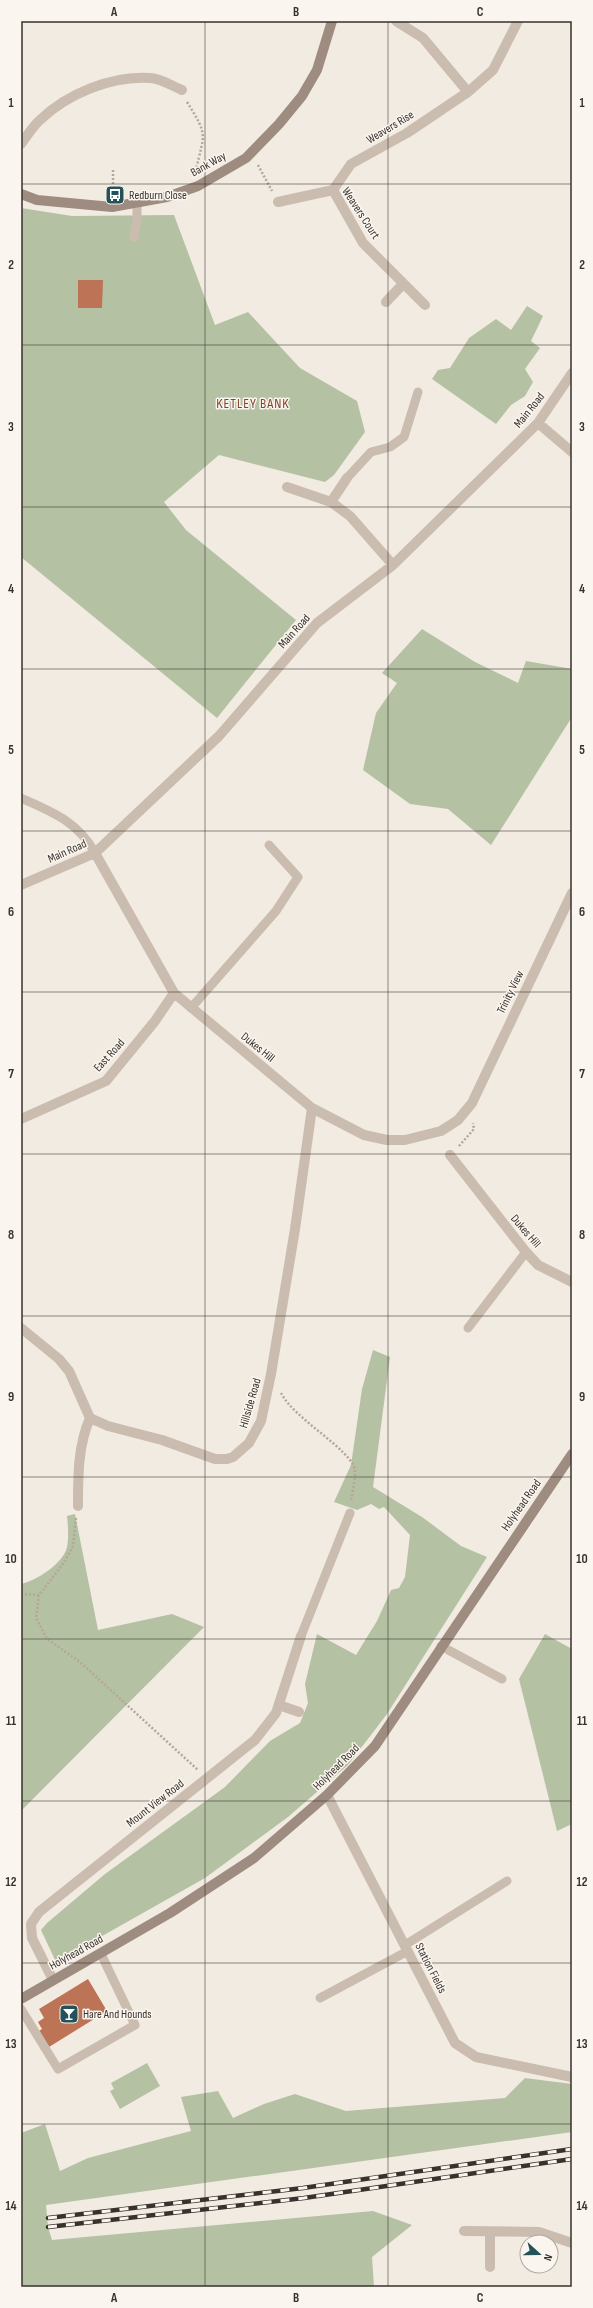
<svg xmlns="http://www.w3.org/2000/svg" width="593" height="2308" viewBox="0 0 593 2308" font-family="'Sofia Sans Condensed',sans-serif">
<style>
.green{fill:#b5c1a3}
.building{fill:#bd7355}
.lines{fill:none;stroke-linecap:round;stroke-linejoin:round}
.path{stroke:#b6a699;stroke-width:2.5;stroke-dasharray:2 2;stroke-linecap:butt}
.lane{stroke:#cabcae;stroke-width:9}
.street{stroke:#cabcae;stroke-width:10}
.secondary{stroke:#9e8c80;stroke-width:10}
.rail-casing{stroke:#39312c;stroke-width:4.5}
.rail{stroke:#faf5ef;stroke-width:3;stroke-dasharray:9;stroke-linecap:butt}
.grid{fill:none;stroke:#39312c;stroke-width:1;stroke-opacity:0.55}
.labels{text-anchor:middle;stroke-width:3;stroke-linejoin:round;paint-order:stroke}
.street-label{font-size:12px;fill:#39312c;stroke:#faf5ef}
.poi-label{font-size:12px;fill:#39312c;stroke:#faf5ef;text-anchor:start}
.quarter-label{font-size:14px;letter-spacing:1px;fill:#82442b;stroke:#faf5ef}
.neatline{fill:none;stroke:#39312c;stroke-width:1.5}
.grid-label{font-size:13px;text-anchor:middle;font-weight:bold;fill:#39312c}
</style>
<rect width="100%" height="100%" fill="#f2ebe2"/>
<path class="green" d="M21 208 72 216 174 215 215 325 248 312 300 368 357 401 365 432 334 475 325 482 219 455 164 502 186 530 296 620 217 718 21 557Z
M527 306 543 316 531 341 540 348 525 369 533 382 525 396 511 405 496 424 432 379 438 370 450 368 469 338 496 319 511 330Z
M422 629 475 662 518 683 526 661 572 669V717L491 845 448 809 410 804 363 770 376 713 397 683 382 673Z
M373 1350 390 1357 373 1487 422 1517 461 1546 487 1557 387 1714 348 1765 288 1817 205 1878 56 1962 41 1930 47 1923 105 1874 225 1787 270 1741 300 1723 308 1703 305 1684 317 1634 356 1655 377 1621 391 1590 399 1588 405 1577 410 1535 384 1507 379 1509 371 1504 357 1510 334 1502 351 1465 362 1389Z
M75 1514 98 1630 172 1614 204 1627 21 1811V1584C36 1581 64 1563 67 1547 69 1537 68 1526 67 1516Z
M545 1634 572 1649V1824L557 1831 519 1679Z
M147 2063 160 2086 120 2109 110 2091 114 2089 111 2083Z
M525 2078 572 2084V2132L46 2205 48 2227 52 2240 373 2211 412 2225 372 2257 374 2287H21V2133L45 2124 60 2171 88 2158 191 2131 181 2097 218 2091 233 2118 264 2104 295 2094 346 2111 505 2098Z"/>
<path class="building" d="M78 280H103L102 308H78Z
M88 1979 107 2011 49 2047 39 2031 42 2029 38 2022 44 2018 39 2009Z"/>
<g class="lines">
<path class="path" d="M187 102C209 137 204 133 196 170
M258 165 272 191
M113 188V170
M459 1146 474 1129 473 1123
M281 1393C295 1420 351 1449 355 1470 356 1479 352 1492 351 1501
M76 1518 73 1546 63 1564 39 1595 36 1618 47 1639 80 1662 198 1770
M21 1594 39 1595"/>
<path class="lane" d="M134 237 137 222V203
M347 478 371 452 390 447 404 437 418 392
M21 798C53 812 78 822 95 853
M191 1008 276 911 298 877 269 845
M468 1328 526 1252
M301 1636 350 1513
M441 1646 502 1679
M405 1945 507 1881
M320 1998 408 1951
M21 2009 58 2069 135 2025 101 1954"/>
<path class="street" d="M396 21 423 38 468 92
M21 144C27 136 33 126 40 120 67 94 112 75 150 78 160 78 172 86 182 90
M333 190 351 164 407 133 468 92 493 70 518 21
M333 190 363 243 425 305
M278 202 333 190
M386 302 403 284
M538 423 572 452
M287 487 331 502 350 516 393 565
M331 502 347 478
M95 853 174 993 312 1108 364 1135 387 1140H405L441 1131 458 1120 472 1103 572 893
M21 885 95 853 219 736 317 623 393 565 538 423 572 373
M21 1119 106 1081 155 1021 174 993
M450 1155 526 1252 538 1265 572 1282
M21 1328 59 1359 69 1371 90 1418 108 1426 162 1440 215 1459H227L233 1457 249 1443 261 1421 271 1374 295 1229 312 1108
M78 1506C78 1476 78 1445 90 1418
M279 1705 299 1712
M327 1795 455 2043 476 2057 572 2077
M53 1980 32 1938 31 1924 39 1912 255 1740 276 1713 301 1636
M464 2231 539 2232 572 2243
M490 2267V2232"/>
<path class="secondary" d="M21 194 37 200 112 207 167 197 198 186 246 158 279 124 302 96 317 70 332 21
M21 1999 170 1913 254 1858 327 1795 375 1746 572 1454"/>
<defs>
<path id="rail" d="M48 2218 303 2188 572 2149
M48 2227 304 2198 572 2159"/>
</defs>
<use href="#rail" class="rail-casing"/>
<use href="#rail" class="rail"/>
</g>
<path class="grid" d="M205 21V2287M388 21V2287M21 184H572M21 345H572M21 507H572M21 669H572M21 831H572M21 992H572M21 1154H572M21 1316H572M21 1477H572M21 1639H572M21 1801H572M21 1963H572M21 2124H572"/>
<defs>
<symbol id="bus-square" viewBox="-11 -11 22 22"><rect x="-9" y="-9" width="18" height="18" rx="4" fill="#245258" stroke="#faf5ef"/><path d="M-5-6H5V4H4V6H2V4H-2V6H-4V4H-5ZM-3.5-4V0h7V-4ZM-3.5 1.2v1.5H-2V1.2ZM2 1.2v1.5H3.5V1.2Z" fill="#fff"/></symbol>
<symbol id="bar-square" viewBox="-11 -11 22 22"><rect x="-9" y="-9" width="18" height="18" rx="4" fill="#245258" stroke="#faf5ef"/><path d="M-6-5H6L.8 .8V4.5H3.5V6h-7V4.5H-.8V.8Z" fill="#fff"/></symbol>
</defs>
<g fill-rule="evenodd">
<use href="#bus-square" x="104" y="184" width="22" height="22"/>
<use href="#bar-square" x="58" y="2003" width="22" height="22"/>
</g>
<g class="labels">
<g class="street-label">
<text transform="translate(390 127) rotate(-31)" y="4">Weavers Rise</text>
<text transform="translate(208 164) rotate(-29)" y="4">Bank Way</text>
<text transform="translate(361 213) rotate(57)" y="4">Weavers Court</text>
<text transform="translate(529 410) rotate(-51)" y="4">Main Road</text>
<text transform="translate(294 631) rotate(-48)" y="4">Main Road</text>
<text transform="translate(67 851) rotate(-24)" y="4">Main Road</text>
<text transform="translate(510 992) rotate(-64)" y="4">Trinity View</text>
<text transform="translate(258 1047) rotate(39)" y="4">Dukes Hill</text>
<text transform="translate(109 1055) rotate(-48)" y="4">East Road</text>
<text transform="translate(526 1231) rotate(49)" y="4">Dukes Hill</text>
<text transform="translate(250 1403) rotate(-74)" y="4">Hillside Road</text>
<text transform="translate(521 1505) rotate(-55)" y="4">Holyhead Road</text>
<text transform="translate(336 1767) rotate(-45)" y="4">Holyhead Road</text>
<text transform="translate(155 1803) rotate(-38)" y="4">Mount View Road</text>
<text transform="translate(76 1952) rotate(-29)" y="4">Holyhead Road</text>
<text transform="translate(431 1968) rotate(63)" y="4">Station Fields</text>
</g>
<g class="poi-label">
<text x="129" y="199">Redburn Close</text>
<text x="83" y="2018">Hare And Hounds</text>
</g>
<g class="quarter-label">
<text x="253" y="408">KETLEY BANK</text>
</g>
</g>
<rect width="593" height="2308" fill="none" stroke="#faf5ef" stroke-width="44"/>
<g transform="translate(539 2254) rotate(111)"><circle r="19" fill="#faf5ef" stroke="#ada7a1"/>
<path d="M0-3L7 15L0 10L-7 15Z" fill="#245258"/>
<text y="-6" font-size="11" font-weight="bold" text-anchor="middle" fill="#39312c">N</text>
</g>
<rect x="22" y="22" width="549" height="2264" class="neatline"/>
<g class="grid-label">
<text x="114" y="16">A</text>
<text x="296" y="16">B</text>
<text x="480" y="16">C</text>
<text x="11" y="107">1</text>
<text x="582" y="107">1</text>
<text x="11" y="269">2</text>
<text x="582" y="269">2</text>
<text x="11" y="431">3</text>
<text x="582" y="431">3</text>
<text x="11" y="593">4</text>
<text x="582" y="593">4</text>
<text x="11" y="754">5</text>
<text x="582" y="754">5</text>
<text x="11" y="916">6</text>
<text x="582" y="916">6</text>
<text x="11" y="1078">7</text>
<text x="582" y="1078">7</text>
<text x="11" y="1239">8</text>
<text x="582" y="1239">8</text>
<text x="11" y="1401">9</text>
<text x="582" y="1401">9</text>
<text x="11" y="1563">10</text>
<text x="582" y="1563">10</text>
<text x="11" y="1725">11</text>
<text x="582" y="1725">11</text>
<text x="11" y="1886">12</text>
<text x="582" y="1886">12</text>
<text x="11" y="2048">13</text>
<text x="582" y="2048">13</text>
<text x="11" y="2210">14</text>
<text x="582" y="2210">14</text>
<text x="114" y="2302">A</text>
<text x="296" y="2302">B</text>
<text x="480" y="2302">C</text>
</g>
</svg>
